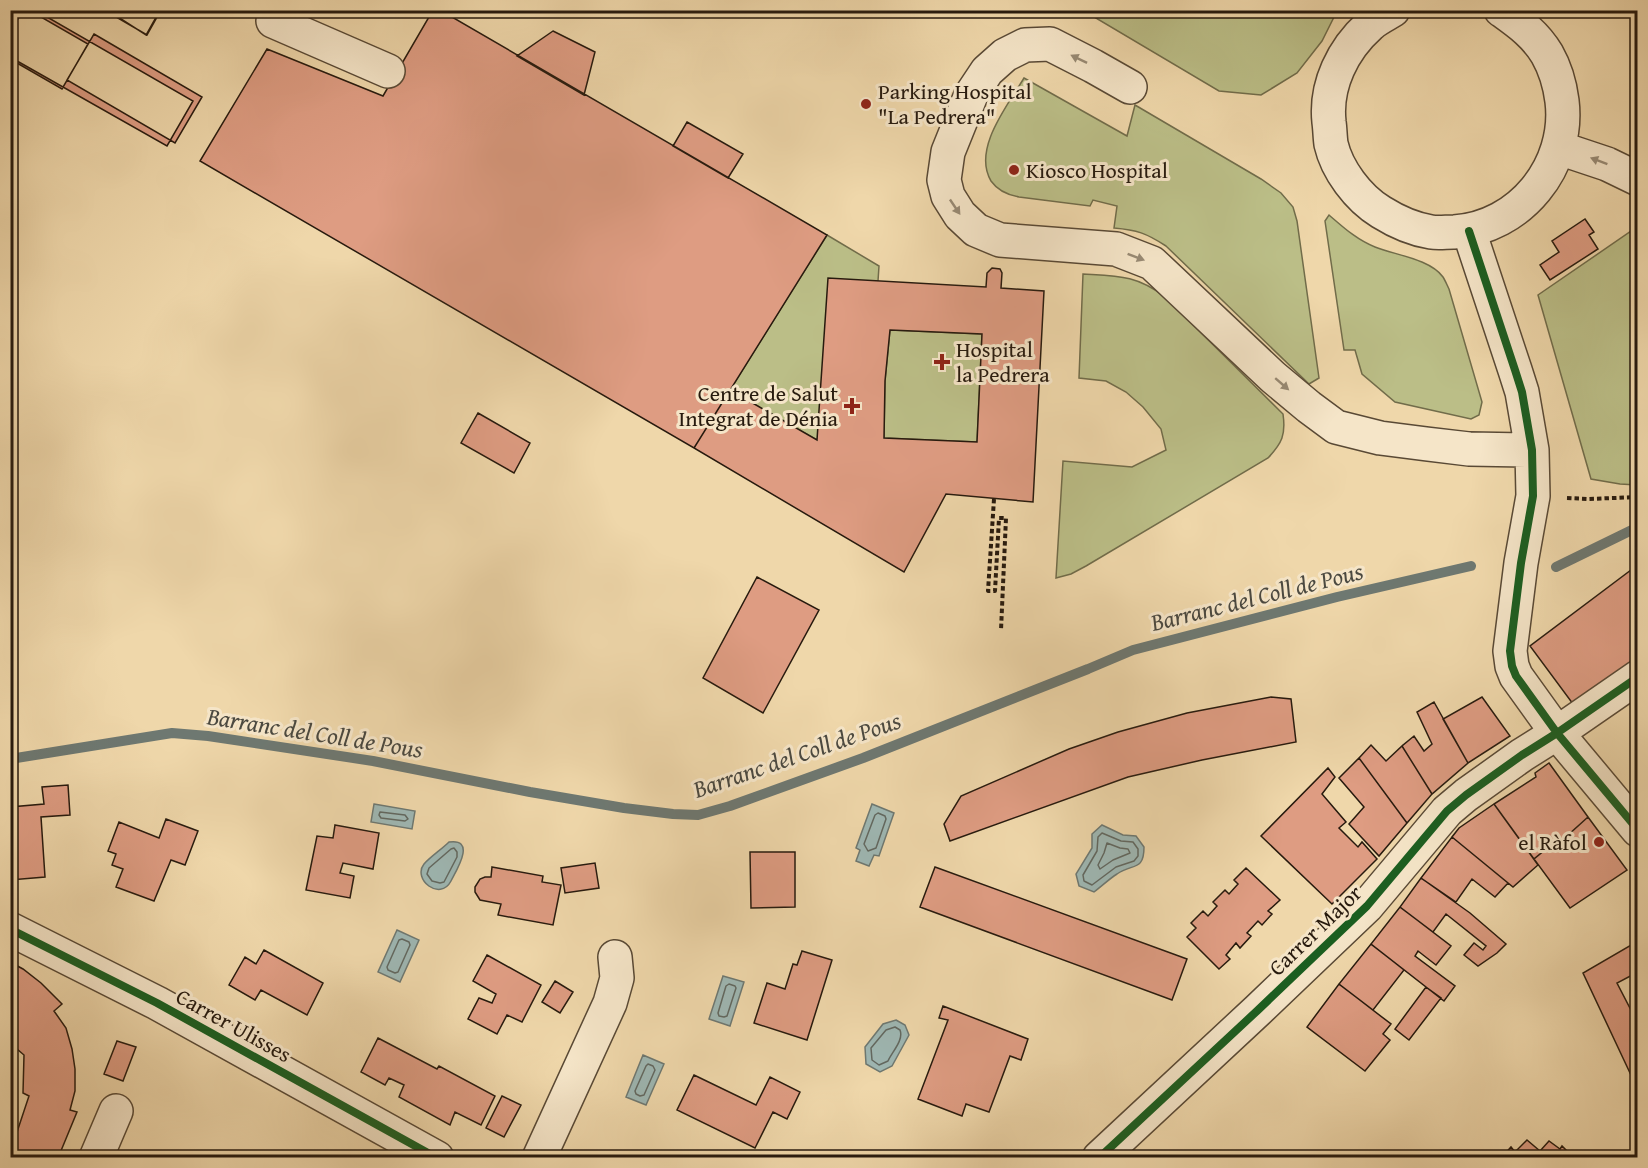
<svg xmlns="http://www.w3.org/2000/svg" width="1648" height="1168" viewBox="0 0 1648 1168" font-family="'Gentium Book Plus',serif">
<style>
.green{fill:#bbbe87;stroke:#716c4a;stroke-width:1.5}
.water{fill:#9eb7b3;stroke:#6e7871;stroke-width:1.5}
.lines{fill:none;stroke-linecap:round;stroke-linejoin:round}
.shore{stroke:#626860;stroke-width:1.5}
.stream{stroke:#6e7871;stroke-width:10}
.building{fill:#de9c82;stroke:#271a0e;stroke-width:1.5;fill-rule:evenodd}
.minor-casing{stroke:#594935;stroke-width:36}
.path{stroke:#271a0e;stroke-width:4;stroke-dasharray:4.5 3;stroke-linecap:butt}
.minor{stroke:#f5e5c8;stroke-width:33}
.cycleway-casing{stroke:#f5e5c8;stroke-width:11}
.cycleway{stroke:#1b5e20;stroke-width:8}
.oneway{fill:#988a74}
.poi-dot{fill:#8f2418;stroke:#f5e5c8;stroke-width:2}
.labels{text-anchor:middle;stroke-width:6;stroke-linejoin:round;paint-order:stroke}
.poi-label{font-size:22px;fill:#271a0e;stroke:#f5e5c8;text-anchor:start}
.street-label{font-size:22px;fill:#271a0e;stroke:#f5e5c8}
.water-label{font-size:24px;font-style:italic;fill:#4b4940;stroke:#f5e5c8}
</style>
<rect width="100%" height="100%" fill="#efd7aa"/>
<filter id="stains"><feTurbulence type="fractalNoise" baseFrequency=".00333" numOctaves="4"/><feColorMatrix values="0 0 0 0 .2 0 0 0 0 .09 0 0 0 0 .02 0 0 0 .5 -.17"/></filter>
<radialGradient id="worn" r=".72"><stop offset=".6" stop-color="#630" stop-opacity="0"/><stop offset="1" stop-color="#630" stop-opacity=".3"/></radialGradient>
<path class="green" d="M1084 11H1337L1322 41 1297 73 1261 95 1219 91Z
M1024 78 1127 136 1135 105 1261 179 1281 193 1293 207 1297 221 1319 378 1309 384 1166 246C1146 233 1137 230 1114 228L1117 206 1093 200 1090 206 1019 197C1008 195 998 191 991 181 972 149 1008 105 1024 78Z
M1329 215C1343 227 1357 240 1375 247 1395 255 1430 259 1443 277 1445 280 1447 285 1449 289L1482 402 1479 415 1471 419 1395 402 1362 374 1355 350H1344L1325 221Z
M1637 227 1638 485H1637L1620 484 1591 479 1538 295Z
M827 235 879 266 878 281 817 440 730 390Z
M1083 274C1117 276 1137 275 1165 297L1283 414C1286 435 1282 443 1268 458L1086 566 1071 574 1056 578 1063 461 1132 467 1166 450 1161 429 1143 407 1126 392 1106 381 1079 378Z
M890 330 982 334 977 442 884 438 885 381Z"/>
<path class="water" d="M374 804 415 811 412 829 371 822Z
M872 804 894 813 879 856 874 855 869 866 856 861 860 850 856 848Z
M1102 825 1123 835 1136 836 1144 847C1144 872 1132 863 1117 874 1109 879 1102 886 1094 892L1079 886 1076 874 1092 848V834Z
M449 842C477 838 456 871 451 881 440 902 412 879 424 864 430 857 442 849 449 842Z
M397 930 419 940 400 982 378 972Z
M723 976 744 982 730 1026 709 1019Z
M896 1020 905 1025 909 1035 892 1066 880 1072 866 1064 865 1047 883 1024Z
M643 1055 664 1064 646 1105 626 1097Z"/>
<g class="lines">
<path class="shore" d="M380 812 405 815 408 819 405 821 381 818 379 815Z
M878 813 885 816 886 819 876 848 868 851 864 844 875 815Z
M1102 833 1121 841 1133 842 1138 849V856L1134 861 1116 867 1092 885 1084 881 1083 875 1097 851 1098 837Z
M1107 843 1120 848 1128 849 1130 853 1113 860 1100 869 1098 865 1104 853Z
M454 848 457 852V857L444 882 440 883 432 881 427 874 429 868 451 849Z
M402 939 409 942 410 945 398 972 395 973 388 970 387 967 399 940Z
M729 984 735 986 736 988 727 1016 724 1017 719 1016 718 1013 726 986Z
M895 1027 900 1030C904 1040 892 1052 888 1061L879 1065 872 1060 871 1048 886 1030Z
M648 1064 653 1066 655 1070 644 1095 640 1096 636 1094 635 1091 646 1066Z"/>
<path class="stream" d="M1556 567 1638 527
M10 759 172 733 208 736 373 761 530 792 624 808 673 814 698 815 730 806 863 758 1088 669 1133 650 1337 597 1471 566"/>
</g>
<path class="building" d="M16 10H35L193 101 167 146 10 57V21Z
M23 10H29L88 44 62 89 10 59V33Z
M104 10H161L147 35Z
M107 10H160L146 35Z
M433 10H440L827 235 694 448 200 161 267 49 383 96Z
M553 31 595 52 584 95 517 56Z
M94 34 202 97 175 143 67 80Z
M687 122 743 154 728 178 673 146Z
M1585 219 1594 232 1589 235 1598 249 1550 280 1540 265 1559 252 1552 241Z
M992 268 1000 269 1002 273 1001 288 1044 291 1033 502 946 494 904 572 694 448 730 390 817 440 828 278 986 287 987 273ZM890 330 982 334 977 442 884 438 885 381Z
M478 413 530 443 514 473 461 443Z
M1638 565V579L1631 570Z
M1631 570 1638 579V657L1573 704 1530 646Z
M757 577 819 610 763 713 703 678Z
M1271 697 1291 699 1296 742 1202 760 1128 777 950 841 944 824 961 796 1069 749 1118 732 1187 713Z
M1482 697 1510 736 1468 763 1443 719Z
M1434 702 1468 763 1432 794 1402 746 1414 736 1424 751 1432 744 1417 712Z
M1371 745 1386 761 1402 746 1432 794 1407 823 1359 758Z
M1359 758 1407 823 1379 856 1349 824 1364 807 1339 778Z
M1549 763 1588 817 1558 844 1556 841 1534 859 1494 804 1536 777 1535 773Z
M1328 768 1335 777 1322 794 1346 822 1339 828 1358 847 1362 842 1377 859 1332 904 1261 836Z
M68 785 70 815 41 817 45 877 10 880V807L44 804 42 787Z
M1494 804 1538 865 1513 887 1452 837 1459 828Z
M1588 817 1627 870 1570 908 1534 859 1556 841 1558 844Z
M166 819 198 831 185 865 171 860 154 901 116 887 123 869 112 865 116 854 108 851 119 822 159 838Z
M335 825 379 833 373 869 343 863 340 873 354 876 350 898 306 890 317 836 333 838Z
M1452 837 1508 883 1495 897 1472 879 1456 902 1421 878Z
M750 852H795V907L751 908Z
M595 863 599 888 565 893 561 868Z
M492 867 543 876 542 882 561 885 553 925 498 915 501 904 480 900 475 892V887L480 879 485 877H491Z
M935 867 1187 959 1172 1000 920 907Z
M1246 868 1280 900 1268 911 1272 914 1262 925 1258 921 1247 933 1251 936 1240 948 1236 943 1226 955 1230 959 1219 969 1187 937 1196 928 1191 923 1203 911 1208 916 1217 906 1213 902 1225 890 1229 894 1238 884 1234 880Z
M1421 878 1470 913 1506 944 1497 953 1478 966 1464 955 1474 943 1483 950 1486 946 1446 914 1433 932 1400 907Z
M1400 907 1451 946 1436 965 1418 951 1415 956 1455 986 1444 1001 1371 944Z
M1638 941V972L1617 983 1633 1014 1638 1011V1090L1583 973Z
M1371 944 1404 970 1373 1010 1339 984Z
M264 950 323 983 307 1015 261 990 255 1000 229 985 245 957 256 964Z
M802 951 832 960 807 1040 754 1023 767 983 785 989 793 964 797 965Z
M487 955 541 985 522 1022 507 1015 497 1034 468 1019 479 998 492 1003 496 994 473 981Z
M10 962 23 969 41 983 62 1004 54 1011 66 1028 72 1049 75 1069V1091L70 1110 77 1112 58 1158H10V1142L13 1144 29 1096 23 1093 24 1055 17 1049 12 1040Z
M555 981 573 992 560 1013 542 1002Z
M1339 984 1391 1024 1383 1034 1390 1040 1365 1071 1307 1027Z
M1426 987 1441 998 1409 1040 1395 1029Z
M943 1006 1028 1039 1021 1060 1010 1056 989 1112 966 1104 962 1116 918 1099 948 1020 939 1018Z
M378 1038 437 1069 439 1066 495 1096 481 1125 455 1112 450 1125 399 1097 404 1085 389 1078 385 1085 361 1072Z
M117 1041 136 1047 123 1081 104 1074Z
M694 1075 756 1105 770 1077 800 1092 787 1119 773 1112 755 1148 677 1110Z
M502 1096 521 1105 504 1137 486 1128Z
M1527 1140 1540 1151 1549 1141 1560 1149 1562 1146 1574 1158H1501L1511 1147 1515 1152Z"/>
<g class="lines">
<defs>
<path id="minor" d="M1393 10C1385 15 1376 19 1370 25 1343 49 1325 85 1329 122 1330 129 1330 137 1331 144 1337 170 1358 198 1381 212 1397 222 1412 229 1431 232 1438 233 1446 232 1454 232 1520 228 1570 166 1562 101 1560 85 1555 68 1547 54 1535 34 1519 23 1501 10
M273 21 388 71
M1130 87 1093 66 1050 44 1025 45 1005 55 987 71 971 95 948 152 944 180 948 196 960 215 976 230 1000 240 1116 249 1152 263 1273 377 1309 407 1336 427 1380 438 1427 444 1469 449 1532 450
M1559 148 1607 164 1638 179
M1469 231 1515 370 1522 392 1532 450 1533 496 1521 563 1510 651 1512 666 1516 676 1557 733 1638 830
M10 929 157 1003 437 1158
M96 1158 116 1111
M539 1158 610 1003 617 978 615 957
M1099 1158 1258 1010 1367 906 1447 811 1466 795 1522 755 1557 733 1638 677"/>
</defs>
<use href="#minor" class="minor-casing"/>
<path class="path" d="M1567 498 1589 499 1638 497
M994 499 988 591H995L999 518H1006L1001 630"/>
<use href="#minor" class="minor"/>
<defs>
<path id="cycleway" d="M1469 231 1515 370 1522 392 1532 450 1533 496 1521 563 1510 651 1512 666 1516 676 1557 733 1638 830
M10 929 157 1003 437 1158
M1099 1158 1258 1010 1367 906 1447 811 1466 795 1522 755 1557 733 1638 677"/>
</defs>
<use href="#cycleway" class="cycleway-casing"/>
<use href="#cycleway" class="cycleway"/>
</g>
<defs><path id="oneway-solid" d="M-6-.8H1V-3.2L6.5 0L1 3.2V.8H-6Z" transform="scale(1.5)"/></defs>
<g class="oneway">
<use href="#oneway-solid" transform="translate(1079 59) rotate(-154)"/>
<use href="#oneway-solid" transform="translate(1599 161) rotate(-159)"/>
<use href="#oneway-solid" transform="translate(955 207) rotate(56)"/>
<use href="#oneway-solid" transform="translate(1136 257) rotate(21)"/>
<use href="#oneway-solid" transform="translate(1282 384) rotate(41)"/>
</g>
<g class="poi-dot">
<circle cx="866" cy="104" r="6"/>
<circle cx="1014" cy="170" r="6"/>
<path d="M939 353h6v6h6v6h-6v6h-6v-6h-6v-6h6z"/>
<path d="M849 397h6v6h6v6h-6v6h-6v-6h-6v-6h6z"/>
<circle cx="1599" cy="842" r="6"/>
</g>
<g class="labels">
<g class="poi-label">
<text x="878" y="99">Parking Hospital<tspan x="878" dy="25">"La Pedrera"</tspan></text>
<text x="1026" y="178">Kiosco Hospital</text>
<text x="956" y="357">Hospital<tspan x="956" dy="25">la Pedrera</tspan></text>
<text x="838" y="401" text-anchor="end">Centre de Salut<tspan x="838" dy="25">Integrat de Dénia</tspan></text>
<text x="1587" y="850" text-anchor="end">el Ràfol</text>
</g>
<g class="street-label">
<text transform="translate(1315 930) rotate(-44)" y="8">Carrer Major</text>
<text transform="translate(234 1025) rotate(29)" y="8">Carrer Ulisses</text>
</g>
<g class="water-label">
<text transform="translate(1257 597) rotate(-14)" y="8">Barranc del Coll de Pous</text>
<text transform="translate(315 733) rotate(9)" y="8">Barranc del Coll de Pous</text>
<text transform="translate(797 755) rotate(-19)" y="8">Barranc del Coll de Pous</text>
</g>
</g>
<rect width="1648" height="1168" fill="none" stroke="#efd7aa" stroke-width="36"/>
<rect x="12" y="12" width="1624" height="1144" fill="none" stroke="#271a0e" stroke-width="3"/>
<rect x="18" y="18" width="1612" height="1132" fill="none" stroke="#271a0e" stroke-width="1.5"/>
<rect width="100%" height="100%" filter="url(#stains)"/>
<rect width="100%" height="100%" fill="url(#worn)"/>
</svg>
